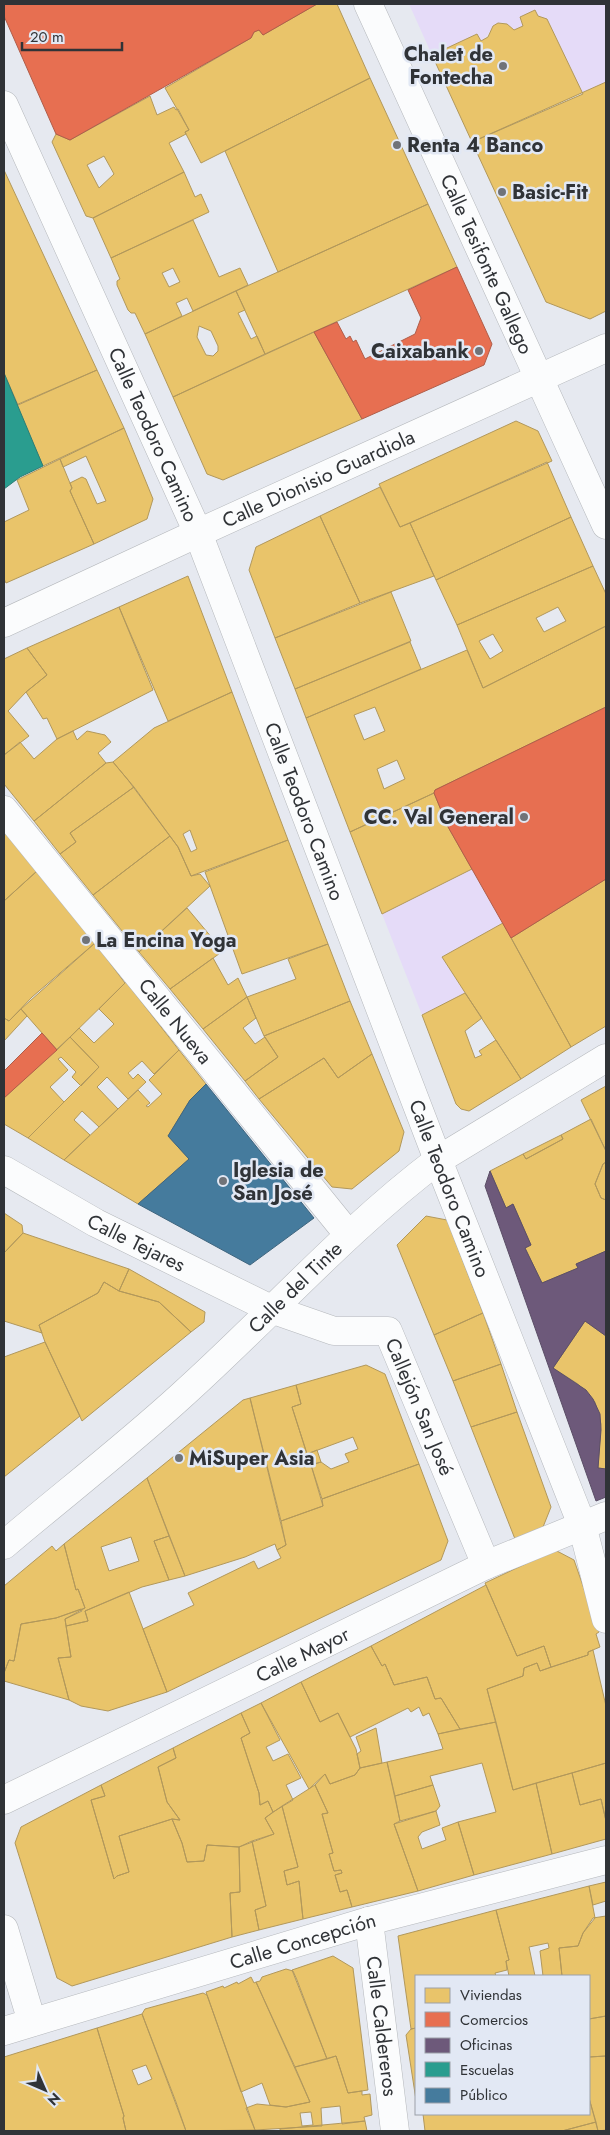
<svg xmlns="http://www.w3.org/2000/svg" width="610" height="2135" viewBox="0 0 610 2135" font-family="Jost,sans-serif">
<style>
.green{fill:#e5dbf8}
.homes{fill:#e9c46a;stroke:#b2985b;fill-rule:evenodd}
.shops{fill:#e76f51;stroke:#b05d49}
.offices{fill:#6d597a;stroke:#5b4e66}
.schools{fill:#2a9d8f;stroke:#2c7d75}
.public{fill:#457b9d;stroke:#3f657e}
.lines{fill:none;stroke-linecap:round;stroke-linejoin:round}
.street-casing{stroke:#b5b8bc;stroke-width:29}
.street{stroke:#fbfcfd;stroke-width:28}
.poi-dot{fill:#707378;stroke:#e2e8f4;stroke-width:2}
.labels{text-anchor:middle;stroke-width:5;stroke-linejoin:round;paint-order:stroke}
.poi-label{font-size:20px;font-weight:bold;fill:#303337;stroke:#e2e8f4;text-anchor:start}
.street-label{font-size:20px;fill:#303337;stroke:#e2e8f4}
</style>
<rect width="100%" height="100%" fill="#e6e9f0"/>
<path class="green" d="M409 4H606V82L583 94 547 19 538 16 535 10 520 17 523 26 514 30C496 10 492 35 481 41L477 34 432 55Z
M472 869 503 923 442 957 465 993 422 1015 382 914Z"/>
<path class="homes" d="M317 4H337L370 78 201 163 186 134 185 132 189 130 165 88 251 38 254 32 259 30 263 35Z
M535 10 538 16 547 19 583 94 472 142 432 55 477 34 481 41 488 37 493 26 498 23 507 24 514 30 523 26 520 17Z
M370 78 428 204 278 272 225 151Z
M606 82V311L590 319 546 302 472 142Z
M150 96 157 115 174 107 176 110 178 109 189 130 185 132 186 134 169 143 184 172 101 214 93 218 86 216 52 142 56 134 70 140ZM104 156 114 174 99 188 87 165Z
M4 170 97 370 18 405 4 373Z
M184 172 195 197 201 194 209 212 111 258 93 218Z
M428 204 457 267 265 354 236 291Z
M193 220 219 277 240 268 248 285 193 311 187 298 176 303 182 316 145 334 135 313H131L128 310 117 285V281L120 279 111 258ZM173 268 180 282 169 287 162 273Z
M236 291 245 310 238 313 251 339 257 336 265 354 173 397 145 334ZM199 326 211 331 218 346V351L213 356 206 355 197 337Z
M314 332 362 419 223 480 207 474 173 397Z
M97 370 124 428 43 466 16 405Z
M516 421 538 431 552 461 400 527 379 484Z
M124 428 153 499 147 519 94 544 70 491 72 488 70 483 82 477 86 479 97 504 106 501 86 456 63 467 60 459Z
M60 459 72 488 70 491 94 544 6 583 4 579V522L29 510 17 480Z
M547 462 571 517 436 580 410 523Z
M380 487 400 527 410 523 434 576 360 603 320 516Z
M320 516 360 603 275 638 249 570 256 547Z
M571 517 593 566 457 625 436 580Z
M593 566 606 594V626L483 688 457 625ZM558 607 566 621 544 632 536 618ZM493 634 503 651 490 659 479 641Z
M188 576 232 692 168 721 119 607Z
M391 592 411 641 295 689 275 638Z
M119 607 153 690 57 739 47 718 43 719 26 692 47 675 27 648Z
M606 626V707L435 790 434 793 350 832 306 718 467 650 483 688ZM375 707 385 731 364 740 354 715ZM397 760 405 779 384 789 377 769Z
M410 642 421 669 306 718 295 689Z
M27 648 47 675 26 692 8 711 29 736 4 755V659Z
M232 692 288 840 191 876 178 847 128 780 113 762 154 728ZM190 830 197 849 191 852 183 834Z
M73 731 77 740 87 731 105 735 111 742 98 753 106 763 34 821 4 784V755L20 742 34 759 57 739Z
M113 762 134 787 70 833 76 842 60 854 34 821 106 763Z
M134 787 170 836 93 895 60 854 76 842 70 833Z
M434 793 441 810 439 811 472 869 382 914 350 832Z
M5 833 37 871 4 901V835Z
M170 836 178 847 191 876 200 874 210 886 139 952 93 895Z
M288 840 328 944 242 974 205 872Z
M37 871 95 943 32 997 9 1021 4 1018V901Z
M606 879V1026L571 1047 511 938Z
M187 908 223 951 170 989 139 952Z
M503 923 571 1047 521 1079 442 957Z
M95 943 125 983 57 1050 21 1009Z
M328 944 350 1001 264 1036 247 997 296 979 288 959Z
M213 958 228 985 238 978 247 997 203 1029 170 989Z
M126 982 179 1050 154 1074 142 1061 128 1073 133 1079 138 1074 146 1082 128 1099 107 1077 97 1087 118 1109 99 1127 82 1111 74 1120 90 1135 64 1160 28 1138 99 1067 70 1037 79 1028 94 1043 114 1024 99 1009Z
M465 993 482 1018 465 1031 475 1058 482 1055 479 1051 496 1040 521 1079 469 1111 461 1109 456 1104 422 1015Z
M247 997 256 1018 243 1028 255 1044 265 1037 278 1057 245 1081 203 1029Z
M350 1001 372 1054 338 1078 324 1058 259 1099 245 1081 278 1057 264 1036Z
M21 1009 27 1016 4 1041V1018L9 1021Z
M70 1037 99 1067 81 1086 72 1077 76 1072 61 1057 58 1059 68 1070 50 1087 64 1102 28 1138 4 1124V1098Z
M179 1050 206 1084 190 1100 168 1136 189 1159 138 1204 64 1160 138 1090 150 1103 146 1106 148 1107 162 1094 149 1080Z
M372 1054 404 1132 399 1151 352 1189 332 1187 259 1099 324 1058 338 1078Z
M606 1086V1151L581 1100Z
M591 1119 606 1151V1162L603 1164 595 1184 601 1198 606 1200V1251L576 1264 578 1268 542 1283 525 1248 531 1245 513 1204 506 1208 490 1171 523 1154 526 1159 563 1139 561 1135Z
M561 1135 563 1139 526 1159 523 1154Z
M606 1162V1200L601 1198 595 1184 603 1164Z
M4 1213 22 1225 23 1233 4 1253Z
M426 1216 447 1220 483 1313 434 1335 397 1245Z
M23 1233 129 1269 119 1291 104 1282 98 1293 39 1325 42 1333 4 1321V1253Z
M129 1269 205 1312 204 1322 191 1332 159 1302 119 1291Z
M104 1282 119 1291 159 1302 191 1332 82 1421 45 1342 39 1325 98 1293Z
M483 1313 501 1364 453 1381 434 1335Z
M585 1321 606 1336V1469L598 1468 601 1424 595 1402 578 1384 553 1368Z
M45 1342 80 1416 4 1477V1357Z
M501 1364 517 1412 471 1427 453 1381Z
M366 1365 385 1374 419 1464 322 1499 311 1465 321 1462 331 1469 349 1462 345 1454 358 1449 353 1437 307 1454 292 1407 301 1404 296 1385Z
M296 1385 301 1404 292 1407 307 1454 317 1450 321 1462 311 1465 323 1506 281 1521 250 1398Z
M250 1398 286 1545 277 1550 275 1544 245 1557 185 1576 147 1478 243 1400Z
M517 1412 551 1507 543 1527 515 1539 471 1427Z
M419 1464 448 1541 441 1560 167 1692 143 1629 194 1605 188 1593 254 1561 258 1569 281 1558 277 1550 286 1545 281 1521 323 1506 322 1499Z
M147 1478 169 1536 154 1541 169 1580 142 1587 85 1611 88 1621 66 1626 65 1619 85 1608 78 1589 76 1590 64 1544ZM131 1537 139 1561 109 1571 101 1547Z
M169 1536 185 1576 169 1580 154 1541Z
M64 1544 76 1590 78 1589 85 1608 56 1618 21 1624 15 1656 14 1661 9 1660 4 1673V1586L52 1546 56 1551Z
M555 1550 574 1560 599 1632 596 1634 600 1647 588 1652V1655L551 1667 544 1646 517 1656 485 1583Z
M486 1585 517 1656 544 1646 551 1667 540 1671 537 1663 524 1668 523 1676 487 1689 496 1722 460 1729 441 1698 435 1699 427 1677 394 1685 385 1664 382 1666 371 1646Z
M129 1592 167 1692 108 1711 81 1706 69 1700 58 1658 71 1657 66 1626 88 1621 85 1611Z
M81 1609 82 1611 65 1619 71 1657 58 1658 69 1700 4 1681V1673L9 1660 14 1661 15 1656 21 1624 56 1618Z
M371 1646 382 1666 385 1664 394 1685 427 1677 435 1699 441 1698 460 1729 438 1734 429 1713 423 1716 419 1707 411 1712 408 1708 350 1737 338 1713 320 1722 301 1682Z
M593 1650 606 1706V1763L513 1790 487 1689 523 1676 524 1668 537 1663 540 1671 588 1655V1652Z
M301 1682 320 1722 338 1713 356 1749 360 1768 355 1775 330 1784 325 1774 309 1789 261 1703Z
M261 1703 280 1740 266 1747 273 1761 288 1754 301 1778 286 1785 293 1800 273 1812 268 1801 260 1805 259 1793 241 1738 250 1733 241 1713Z
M241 1713 250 1733 241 1738 259 1793 260 1805 268 1801 273 1812 265 1818 274 1834 239 1847 207 1845 204 1861 187 1862 182 1843 172 1819 180 1820 167 1802 158 1767 176 1758 173 1748Z
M496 1722 513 1790 536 1783 552 1854 474 1875 458 1822 496 1812 482 1763 430 1776 433 1785 395 1796 387 1762 443 1749 438 1734Z
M376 1728 382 1763 360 1768 357 1754 361 1751 356 1737Z
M173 1748 176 1758 158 1767 167 1802 180 1820 172 1819 119 1836 129 1872 117 1876 114 1879 91 1800 105 1796 101 1785Z
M387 1762 400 1821 394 1824 418 1891 352 1907 347 1890 340 1892 335 1875 342 1873 341 1870 334 1871 329 1854 333 1853 322 1814 328 1813 315 1785 325 1774 330 1784 355 1775 360 1768Z
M606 1763V1821L601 1799 580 1805 572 1773Z
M572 1773 580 1805 601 1799 606 1821V1839L552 1854 536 1783Z
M101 1785 105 1796 91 1800 114 1879 117 1876 129 1872 119 1836 172 1819 182 1843 187 1862 204 1861 207 1845 239 1847 240 1892 230 1893 232 1937 72 1986 57 1978 15 1843 21 1827Z
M315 1785 328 1813 322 1814 333 1853 329 1854 334 1871 341 1870 342 1873 335 1875 340 1892 347 1890 352 1907 303 1919 299 1881 287 1885 284 1871 298 1867 282 1806Z
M433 1785 440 1806 436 1811 400 1821 395 1796Z
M282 1806 298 1867 284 1871 287 1885 299 1881 303 1919 259 1930 255 1910 266 1906 252 1841 274 1834 265 1818Z
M436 1811 440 1825 422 1832 418 1837 422 1849 446 1840 442 1828 458 1822 474 1875 418 1891 394 1824Z
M252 1841 266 1906 255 1910 259 1930 232 1937 230 1893 240 1892 239 1847Z
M606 1882V1901L593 1905 589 1886Z
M589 1886 595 1918 583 1933 578 1946 559 1948 562 1976H543L540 1951 549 1948 548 1943 529 1947 535 1976H509L506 1961 509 1960 496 1910Z
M496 1910 509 1960 506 1961 507 1970 495 1973 496 1976H416V2028L411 2029 398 1936Z
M606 1916V2016L589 2019V1976H562L559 1948 578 1946 583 1933 593 1918Z
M333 1956 353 1968 368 2090 348 2093 336 2056 327 2059 292 1970Z
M286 1969 293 1971 297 1980 327 2059 295 2067 256 1982 260 1981 262 1977Z
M251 1977 254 1983 256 1982 310 2102 286 2107 270 2105 262 2083 241 2092 206 1992 223 1986 224 1988 237 1982 238 1984Z
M203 1993 207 1995 255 2130 186 2131 142 2014 145 2009Z
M142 2014 176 2102 186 2131H126L123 2118 124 2116 97 2028ZM146 2065 152 2079 138 2085 132 2070Z
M606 2016V2056L589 2057V2019Z
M97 2028 124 2116 123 2118 126 2131H4V2057Z
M416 2028V2100L406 2035 411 2029Z
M336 2056 348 2093 362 2091V2095L370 2094 372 2115 364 2117 365 2121 342 2124 340 2106 321 2108 322 2126 255 2130 246 2108 257 2104 286 2107 310 2102 295 2067ZM311 2112 313 2125 302 2126 300 2113Z
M606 2056V2130L598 2131 589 2098V2057Z
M589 2098 596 2122 562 2131H425L423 2114H589Z
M365 2121 367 2131H280V2129Z
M596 2122 598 2131H562Z"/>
<path class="shops" d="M4 4H317L263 35 259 30 254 32 251 38 70 140 56 134 4 16Z
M457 267 492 344 484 365 362 419 314 332 337 322 346 339 350 336 353 342 356 340 365 359 415 334 421 318 408 290Z
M606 707V879L511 938 439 811 441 810 434 793 435 790Z
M42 1033 57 1050 4 1098V1071Z"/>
<path class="offices" d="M490 1171 506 1208 513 1204 531 1245 525 1248 542 1283 578 1268 576 1264 606 1251V1336L585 1321 553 1368 586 1390 593 1399 600 1414 601 1430 598 1468 606 1469V1497L596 1501 485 1186Z"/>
<path class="schools" d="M4 373 43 466 20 477 4 489Z"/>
<path class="public" d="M206 1084 314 1218 250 1265 138 1204 189 1159 168 1136 190 1100Z"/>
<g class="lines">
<defs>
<g id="street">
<path id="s1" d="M368 4 606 525"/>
<path id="s2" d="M4 105 198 533 438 1160 582 1525 606 1619"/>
<path id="s3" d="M4 623 198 533 606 348"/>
<path id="s4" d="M4 810 348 1234"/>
<path id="s5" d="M4 1170 96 1223 271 1309 334 1331H388L486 1565"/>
<path id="s6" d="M4 1545C63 1495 124 1448 181 1396 268 1318 345 1230 438 1160L606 1058"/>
<path id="s7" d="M4 1800 486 1565 606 1516"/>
<path id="s8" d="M369 1921 395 2131"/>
<path d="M4 1929 32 2022"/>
<path id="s9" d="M4 2031 369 1921 606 1860"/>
</g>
</defs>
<use href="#street" class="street-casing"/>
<use href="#street" class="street"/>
</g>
<g class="poi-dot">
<circle cx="503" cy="66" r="5"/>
<circle cx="397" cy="145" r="5"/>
<circle cx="502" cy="192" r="5"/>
<circle cx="479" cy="351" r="5"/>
<circle cx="524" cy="817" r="5"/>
<circle cx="86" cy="940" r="5"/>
<circle cx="223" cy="1181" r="5"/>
<circle cx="179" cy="1458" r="5"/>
</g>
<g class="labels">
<g class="poi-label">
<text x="493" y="61" text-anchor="end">Chalet de<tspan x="493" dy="23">Fontecha</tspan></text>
<text x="407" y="152">Renta 4 Banco</text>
<text x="512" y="199">Basic-Fit</text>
<text x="469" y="358" text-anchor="end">Caixabank</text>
<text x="514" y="824" text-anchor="end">CC. Val General</text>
<text x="96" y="947">La Encina Yoga</text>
<text x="233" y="1177">Iglesia de<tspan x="233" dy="23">San José</tspan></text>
<text x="189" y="1465">MiSuper Asia</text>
</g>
<g class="street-label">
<text dy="7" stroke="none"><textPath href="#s1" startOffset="286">Calle Tesifonte Gallego</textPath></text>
<text dy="7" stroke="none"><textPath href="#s2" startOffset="362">Calle Teodoro Camino</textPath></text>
<text dy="7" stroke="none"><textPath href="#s3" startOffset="346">Calle Dionisio Guardiola</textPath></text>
<text dy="7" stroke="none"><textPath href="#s2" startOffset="768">Calle Teodoro Camino</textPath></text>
<text dy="7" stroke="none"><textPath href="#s4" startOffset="272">Calle Nueva</textPath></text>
<text dy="7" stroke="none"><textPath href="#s2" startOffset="1172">Calle Teodoro Camino</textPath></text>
<text dy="7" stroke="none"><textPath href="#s5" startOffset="151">Calle Tejares</textPath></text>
<text dy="7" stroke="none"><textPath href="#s6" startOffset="389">Calle del Tinte</textPath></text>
<text dy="7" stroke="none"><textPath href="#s5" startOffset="504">Callejón San José</textPath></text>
<text dy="7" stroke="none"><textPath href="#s7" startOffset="332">Calle Mayor</textPath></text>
<text dy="7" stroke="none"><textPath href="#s9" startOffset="312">Calle Concepción</textPath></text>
<text dy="7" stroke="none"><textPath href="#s8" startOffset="106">Calle Caldereros</textPath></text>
</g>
</g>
<rect width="610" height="2135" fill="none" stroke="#303337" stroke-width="10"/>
<rect x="415" y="1975" width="175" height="140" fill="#e2e8f4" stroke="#9ba0a8"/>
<rect x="425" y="1988" width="25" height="15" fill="#e9c46a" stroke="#9ba0a8"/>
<text x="460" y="2000" font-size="15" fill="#303337">Viviendas</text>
<rect x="425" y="2012" width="25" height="15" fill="#e76f51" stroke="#9ba0a8"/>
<text x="460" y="2025" font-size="15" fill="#303337">Comercios</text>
<rect x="425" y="2038" width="25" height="15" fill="#6d597a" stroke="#9ba0a8"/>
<text x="460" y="2050" font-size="15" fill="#303337">Oficinas</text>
<rect x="425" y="2062" width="25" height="15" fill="#2a9d8f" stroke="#9ba0a8"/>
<text x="460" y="2075" font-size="15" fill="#303337">Escuelas</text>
<rect x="425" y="2088" width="25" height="15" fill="#457b9d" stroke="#9ba0a8"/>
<text x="460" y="2100" font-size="15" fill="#303337">Público</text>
<g transform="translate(45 2090) rotate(135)" stroke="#e2e8f4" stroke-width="4" paint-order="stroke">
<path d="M0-4L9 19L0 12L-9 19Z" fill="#303337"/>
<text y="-8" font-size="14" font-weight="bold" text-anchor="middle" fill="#303337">N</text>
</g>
<path d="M22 42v8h100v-8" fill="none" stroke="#303337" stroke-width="2.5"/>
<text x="30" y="42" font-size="15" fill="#303337" stroke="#e2e8f4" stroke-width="4" paint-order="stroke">20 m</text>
</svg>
